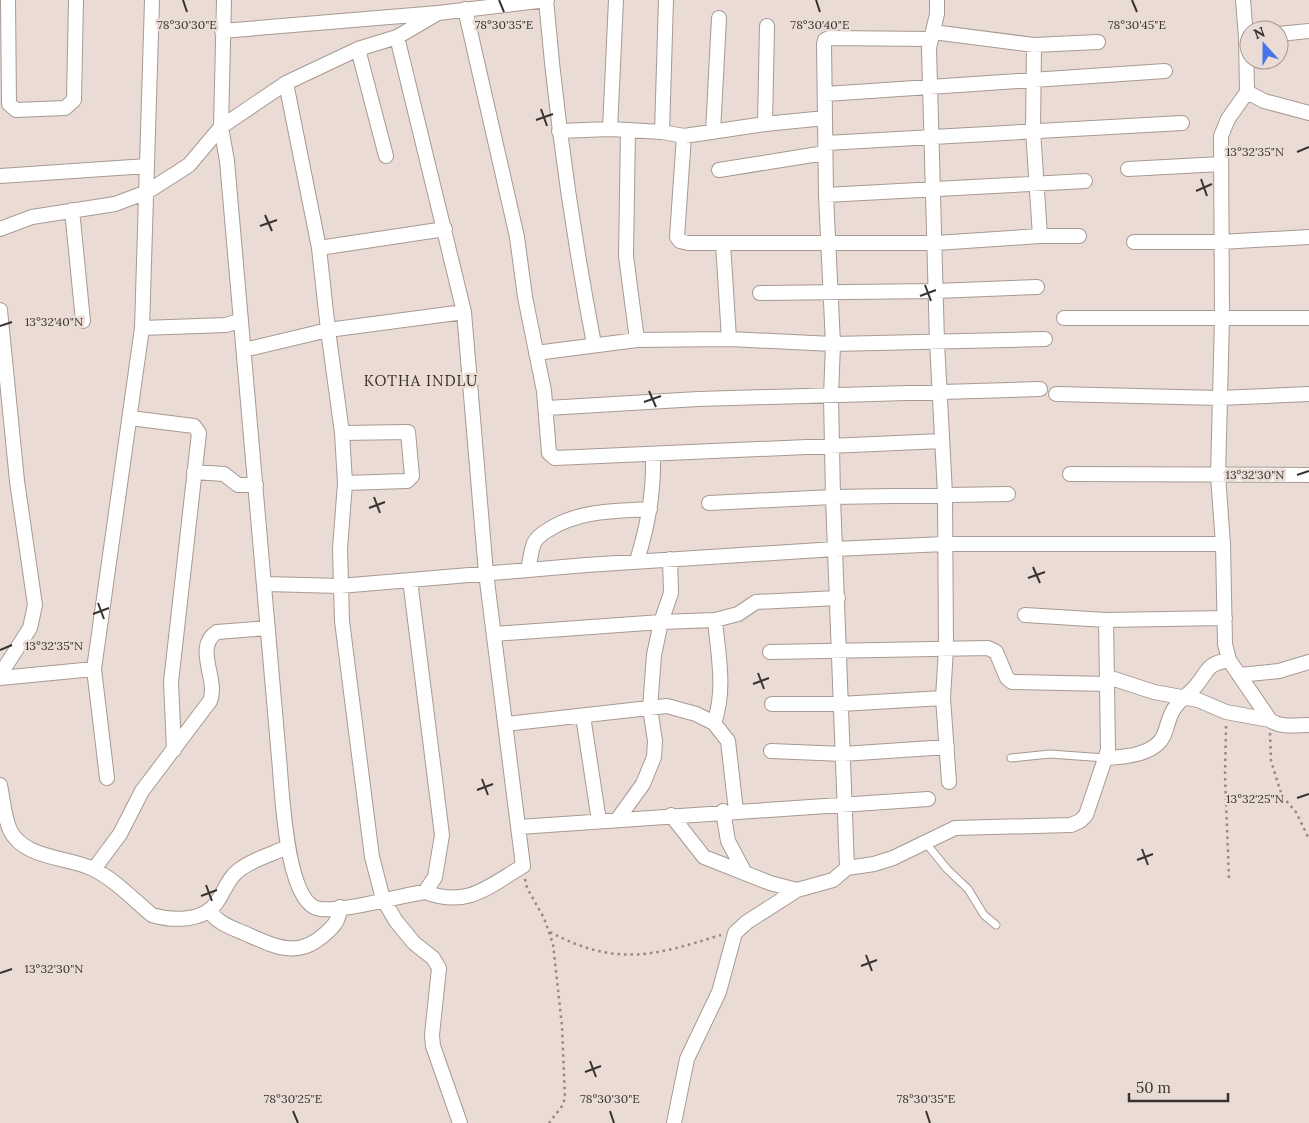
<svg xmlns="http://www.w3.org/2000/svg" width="1309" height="1123" viewBox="0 0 1309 1123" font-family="Lora,serif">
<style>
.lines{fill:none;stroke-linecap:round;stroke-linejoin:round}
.lane-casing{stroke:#a79a92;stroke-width:9}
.street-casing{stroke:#a79a92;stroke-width:16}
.path{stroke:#928983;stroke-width:2.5;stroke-dasharray:2.5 4;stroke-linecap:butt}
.lane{stroke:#fff;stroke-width:7}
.street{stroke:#fff;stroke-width:14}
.ticks{fill:none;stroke:#383330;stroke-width:2}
.labels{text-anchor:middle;stroke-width:5;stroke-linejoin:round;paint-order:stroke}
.neighbourhood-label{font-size:15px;letter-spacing:1px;fill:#352b24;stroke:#eadcd4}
.ticks-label{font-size:12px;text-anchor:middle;fill:#383330;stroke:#eadcd4;stroke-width:5;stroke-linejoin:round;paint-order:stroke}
</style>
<rect width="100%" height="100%" fill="#eadcd4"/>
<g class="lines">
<defs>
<path id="lane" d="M1011 758 1050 754 1105 758
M925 842 947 869 968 889 984 915 996 925"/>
<path id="street" d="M8 0 9 104 16 110 65 108 74 100 76 0
M224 0 221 127 227 161 279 758C282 787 285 905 320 909 346 912 396 896 425 892L435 877 442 835 410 580
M546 0C556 116 572 230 594 344
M937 0V14L929 48 937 342 945 494 946 648 943 698 949 782
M1243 0 1246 37H1249
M465 9 517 237 525 297 544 391 549 453 555 458 942 441
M438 13 397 37 358 49 286 83 319 248 328 330 464 312
M222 31 438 13 547 0
M933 32 1034 45 1098 42
M1279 34 1309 31
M397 37 464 312 486 573 523 866C488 887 467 908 425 892
M1034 45 1033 130 1040 236
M358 49 386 156
M1247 92 1264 101 1309 113
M826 94 1165 71
M765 124 767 26
M610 129 616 0
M628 130 626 256 637 340
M559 131 610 129 662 132 684 136 765 124 825 118
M662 132 666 0
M713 132 719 18
M684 136 677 237 680 241 688 243H936L1040 236H1079
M826 143 1182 123
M1128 169 1221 164
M719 170 825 153
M0 176 147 166
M826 195 1085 181
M72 210 83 321
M0 229 32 217 115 204 147 192 189 165 221 127 286 83
M1134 242H1221L1309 237
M723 243 729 339
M319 248 445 229
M760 293 936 291 1037 287
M0 310 17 481 35 605 30 628 0 675
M1064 318H1309
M142 328 226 325 241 320
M244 350 328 330 342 433 345 483 340 549 342 621 372 857 383 899 396 921 414 943 433 958 439 968 432 1035 433 1046 460 1123
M536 353 637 340 729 339 833 344 1045 339
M1056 394 1219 398 1309 394
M547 408 698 399 1040 389
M130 418 194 426 199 433 171 682 174 750
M342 433 408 432 412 476 407 481 345 483
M194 472 224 474 238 485H256
M1070 474 1309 475
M709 503 833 497 1008 494
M1223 544 1225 644 1229 660 1270 720C1280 728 1297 725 1309 725
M637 561C648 524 654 493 653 454
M528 570C530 562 531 550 534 543 537 537 543 533 548 530 579 510 614 511 650 509
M266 584 340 586 586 565 835 549 944 544H1223L1218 476 1222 318 1221 136 1228 119 1247 92 1246 37
M1025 615 1106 620 1225 618
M494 634 661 622 715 620 738 614 756 602 838 598
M770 652 988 648 996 652 1007 678 1012 682 1108 684
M1239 675 1279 671 1309 662
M1108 677 1154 692 1198 700 1226 712 1270 720
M0 678 94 669
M772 704H840L943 698
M583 716 599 821
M714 723C726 690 718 654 715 620
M506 724 667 706 696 714 714 723 728 741 736 811
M771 751 843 754 947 747
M1106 758C1125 757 1155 755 1164 735 1168 725 1169 714 1176 706 1181 699 1189 694 1195 687 1209 671 1205 664 1229 660
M107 778 94 669 142 328 152 0
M0 785C3 799 4 817 10 830 23 858 66 857 91 868 113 878 133 899 152 915 172 921 204 922 217 902 224 892 228 878 239 870 253 859 272 854 288 847
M723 811 728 841 745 873
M671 815 704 857 770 883 797 890
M617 820 643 784 654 757 655 741 650 708 654 655 661 622 671 593 670 559
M519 827 928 799
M847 868 874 864 893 858 955 828 1071 825 1080 821 1086 815 1108 750 1106 620
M94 869 120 834 142 791 210 701C219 680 193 647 217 632L268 628
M209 911C218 923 230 927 244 933 274 946 298 960 326 933 335 925 339 920 340 907
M674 1123 687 1059 719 992 735 933 747 922 797 890 833 880 847 868 833 497 831 396 833 344 826 195 824 44 825 40 829 38 930 39"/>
</defs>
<use href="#lane" class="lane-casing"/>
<use href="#street" class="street-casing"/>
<path class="path" d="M1226 726 1225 776 1229 879
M1270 733 1271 761 1282 796 1296 812 1309 839
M525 879 527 888 544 918 553 944 562 1026 565 1098 562 1106 549 1123
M550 932C616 967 653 956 721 935"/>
<use href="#lane" class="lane"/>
<use href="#street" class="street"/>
</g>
<path class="ticks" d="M183 0 187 12M499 0 504 12M816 0 820 12M1132 0 1137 12M541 109 547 126M536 120 553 114M1297 152 1309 147M1201 179 1207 196M1196 191 1212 184M265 215 272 231M260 226 277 220M925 285 931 301M920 296 936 290M0 326 12 322M649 391 656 407M644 402 661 396M1297 475 1309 471M374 497 380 513M369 508 385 502M1033 567 1040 583M1028 578 1045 572M98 603 104 619M93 614 109 608M0 650 12 645M758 673 764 689M753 684 769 678M482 779 488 795M477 790 493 784M1297 798 1309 794M1142 849 1148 865M1137 860 1153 854M206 885 212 901M201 896 217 890M866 955 872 971M861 966 877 960M0 973 12 969M590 1061 596 1077M585 1072 601 1066M293 1111 298 1123M610 1111 614 1123M926 1111 930 1123"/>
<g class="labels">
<g class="neighbourhood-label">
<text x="421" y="386">KOTHA INDLU</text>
</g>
</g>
<g class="ticks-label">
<text x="187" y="29">78°30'30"E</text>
<text x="504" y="29">78°30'35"E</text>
<text x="820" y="29">78°30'40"E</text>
<text x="1137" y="29">78°30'45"E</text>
<text x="1255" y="156">13°32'35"N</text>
<text x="54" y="326">13°32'40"N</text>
<text x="1255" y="479">13°32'30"N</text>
<text x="54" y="650">13°32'35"N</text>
<text x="1255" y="803">13°32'25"N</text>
<text x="54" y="973">13°32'30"N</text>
<text x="293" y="1103">78°30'25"E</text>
<text x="610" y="1103">78°30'30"E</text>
<text x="926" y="1103">78°30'35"E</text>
</g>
<g transform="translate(1264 45) rotate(339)"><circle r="24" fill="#eadcd4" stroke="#a39892"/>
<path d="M0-4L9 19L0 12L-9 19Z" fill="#4675e7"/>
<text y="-8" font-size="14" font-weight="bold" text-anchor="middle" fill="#383330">N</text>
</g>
<path d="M1129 1093v8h99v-8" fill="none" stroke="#383330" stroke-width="2.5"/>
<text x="1136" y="1093" font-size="15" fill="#383330" stroke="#eadcd4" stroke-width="4" paint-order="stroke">50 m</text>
</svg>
